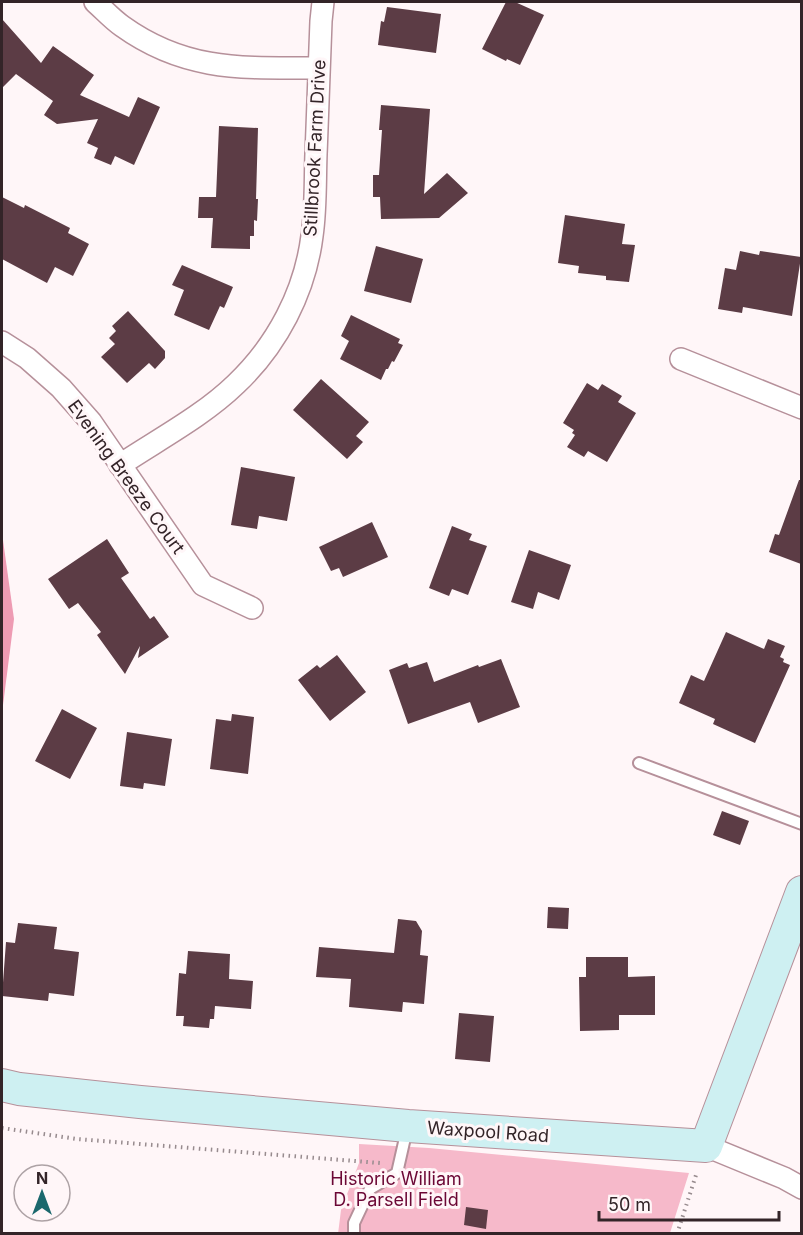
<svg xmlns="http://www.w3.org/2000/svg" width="803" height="1235" viewBox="0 0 803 1235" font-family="Inter,sans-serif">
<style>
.green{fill:#f6b9ca}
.forest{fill:#ee9bb3}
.building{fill:#5c3c45}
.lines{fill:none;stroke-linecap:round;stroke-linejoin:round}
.lane-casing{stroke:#b6909a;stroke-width:14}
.street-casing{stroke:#b6909a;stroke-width:24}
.secondary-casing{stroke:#b6909a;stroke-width:34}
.path{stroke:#978b8e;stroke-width:4;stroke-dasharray:1.5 4.5;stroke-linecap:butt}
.lane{stroke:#fff;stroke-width:10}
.street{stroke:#fff;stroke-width:21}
.secondary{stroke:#cef0f2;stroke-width:32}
.labels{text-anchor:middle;stroke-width:6;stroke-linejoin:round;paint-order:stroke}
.street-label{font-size:18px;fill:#332428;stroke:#fff6f8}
.park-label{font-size:18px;fill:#6b0735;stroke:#fff6f8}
</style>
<rect width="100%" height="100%" fill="#fff6f8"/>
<path class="green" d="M359 1144 429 1148 689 1173 670 1233 338 1234 341 1210 359 1163Z"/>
<path class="forest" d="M2 533 14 619 2 713Z"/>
<path class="building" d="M506 2H515L544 15 520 65 507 59 506 61 482 49Z
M387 7 441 14 436 53 378 45 381 21 384 22Z
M2 19 41 63 53 46 94 75 80 95 129 117 138 97 160 107 134 165 115 156 111 165 94 158 98 148 87 143 98 119 57 124 44 115 53 101 16 74 2 88Z
M381 105 430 109 424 194 447 173 468 193 439 218 381 219 380 197H373V175H379L382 130H379Z
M219 126 258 128 256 199H258L257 221 254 220V236H250V249L211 248 213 218H198L199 197H216Z
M2 197 24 208 25 205 70 228 68 233 89 244 73 276 55 267 47 283 2 259Z
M565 215 625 224 622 244 635 245 629 282 606 280V276L578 273 579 266 558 263Z
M376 246 423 259 411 303 364 291Z
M740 251 759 255 760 251 801 257 792 316 743 307 742 313 718 309 725 268 736 270Z
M182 265 233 287 224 308 220 306 209 330 174 315 184 290 172 285Z
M128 311 165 351V358L155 369 149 363 127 383 101 357 115 344 109 338 116 331 112 326Z
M351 315 400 339 398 343 403 345 394 362 392 361 388 369H386L381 380 340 359 349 341 341 336Z
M321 379 369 422 356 436 363 442 347 459 293 410Z
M587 383 598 390 602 384 622 396 618 402 636 413 607 462 588 451 584 457 567 447 575 435 572 433 574 430 563 423Z
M241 467 295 477 287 521 259 516 257 529 231 525Z
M799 480H801V564L769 552 775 534 779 535Z
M372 522 388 557 343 577 339 568 331 571 319 547Z
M452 526 472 534 469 540 487 546 468 595 452 589 449 596 429 588Z
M107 539 129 573 121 578 150 619 154 616 169 637 138 658 140 646 125 674 97 635 101 632 78 603 69 609 48 579Z
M529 550 571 565 559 600 538 592 533 609 511 602Z
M726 632 764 649 768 639 785 646 780 657 784 659 783 662 790 665 755 743 713 724 715 719 679 703 691 675 704 681Z
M337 655 366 692 330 721 298 680 317 665 320 668Z
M501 659 520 707 478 723 470 702 408 724 389 670 407 663 409 668 427 662 434 682 478 665 479 667Z
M62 709 97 728 70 779 35 761Z
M232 714 254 717 248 774 210 769 216 719 231 721Z
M127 732 172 739 165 786 144 783 143 789 120 786Z
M722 811 749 821 740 845 713 835Z
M548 907 569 908 568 929 547 928Z
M398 919 416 921 422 931 420 955 428 956 424 1004 403 1002 402 1012 349 1007 351 979 316 977 319 947 394 953Z
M18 923 57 927 54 949 79 952 74 996 49 993 48 1001 2 996 6 942 15 943Z
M188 951 230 954 229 979 253 981 251 1009 215 1006 214 1019H210L209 1028 183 1026 184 1016H176L179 973 186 974Z
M586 957H628V977L655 976V1015H619V1030L580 1031 579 977H586Z
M459 1013 494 1016 490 1062 455 1059Z
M466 1207 488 1210 486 1229 464 1225Z"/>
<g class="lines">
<defs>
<path id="lane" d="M639 763 802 824
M354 1234V1223L370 1189 397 1173 407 1129"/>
<path id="street" d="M95 2C104 10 112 19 122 26 186 72 244 68 319 68
M2 342 27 358 61 388 91 422 203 585 252 608
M681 359 802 408
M120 465C159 439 203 416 236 384 277 345 305 292 312 236 316 209 315 181 316 154 318 110 319 66 321 21L323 2
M706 1146 784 1178 802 1188"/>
<path id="secondary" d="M2 1085 19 1089 140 1102 408 1126 706 1146 802 892"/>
</defs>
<use href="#lane" class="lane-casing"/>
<use href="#street" class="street-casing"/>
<use href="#secondary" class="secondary-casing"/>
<path class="path" d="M2 1128 77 1139 380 1163
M677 1234 697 1172"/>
<use href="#lane" class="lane"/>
<use href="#street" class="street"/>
<use href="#secondary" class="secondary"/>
</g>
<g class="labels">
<g class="street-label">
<text transform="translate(315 148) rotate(-87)" y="6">Stillbrook Farm Drive</text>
<text transform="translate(126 477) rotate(54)" y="6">Evening Breeze Court</text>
<text transform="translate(488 1132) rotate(4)" y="6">Waxpool Road</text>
</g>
<g class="park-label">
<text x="396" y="1185">Historic William<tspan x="396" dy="21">D. Parsell Field</tspan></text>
</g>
</g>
<rect width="803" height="1235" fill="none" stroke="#332428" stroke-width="6"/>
<g transform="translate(42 1193)"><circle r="28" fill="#fff6f8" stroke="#ada2a5" stroke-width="1.5"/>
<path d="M0-4.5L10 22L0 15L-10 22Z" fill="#1b686d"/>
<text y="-9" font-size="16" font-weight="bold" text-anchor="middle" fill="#332428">N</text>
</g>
<path d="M599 1211v9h180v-9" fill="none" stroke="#332428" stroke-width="3"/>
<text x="608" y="1211" font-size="18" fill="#332428" stroke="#fff6f8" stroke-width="4.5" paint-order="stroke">50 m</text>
</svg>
